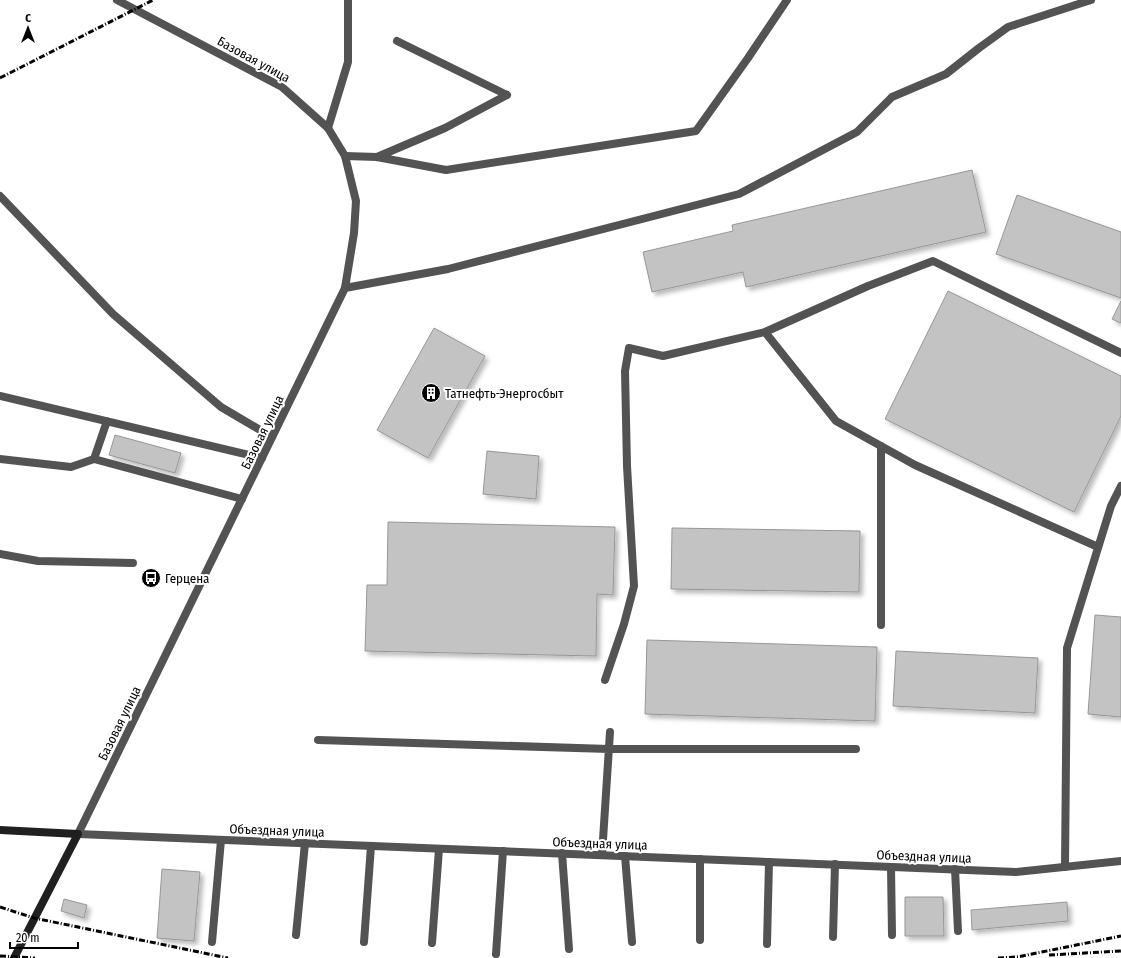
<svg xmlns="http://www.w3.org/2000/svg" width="1121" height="958" viewBox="0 0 1121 958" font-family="'Fira Sans Condensed',sans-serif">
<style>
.building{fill:#c3c3c3;stroke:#979797;filter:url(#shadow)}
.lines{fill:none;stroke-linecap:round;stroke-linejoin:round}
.service{stroke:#535353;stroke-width:8}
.minor{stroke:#535353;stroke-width:8}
.tertiary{stroke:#535353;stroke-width:8}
.secondary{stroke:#202020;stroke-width:8}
.rail{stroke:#000;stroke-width:3;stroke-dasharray:6 2 1 2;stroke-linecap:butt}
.labels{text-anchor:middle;stroke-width:4;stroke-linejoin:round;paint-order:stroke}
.street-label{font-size:13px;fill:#000;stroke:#fff}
.poi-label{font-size:13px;fill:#000;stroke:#fff;text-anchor:start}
</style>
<defs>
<filter id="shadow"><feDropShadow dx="3.5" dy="3.5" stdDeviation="2" flood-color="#0004"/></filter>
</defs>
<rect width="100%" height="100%" fill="#fff"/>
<path class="building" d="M972 170 986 232 746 287 743 272 652 292 643 252 733 231 732 225Z
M1017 195 1121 232V298L996 254Z
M948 291 1121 376V416L1074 512 885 419Z
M1121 301V323L1112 319Z
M434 328 485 356 428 458 377 430Z
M115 435 181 453 175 473 109 455Z
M487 451 539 456 536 499 483 494Z
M388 522 615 527 613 595 597 594 596 656 365 651 367 585H387Z
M672 528 860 531 859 592 671 589Z
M1095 615 1121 617V717L1088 714Z
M647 640 877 647 875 721 645 714Z
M896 651 1038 658 1035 713 893 706Z
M162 869 200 872 194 941 157 938Z
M905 897H943L944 936H905Z
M64 899 87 905 84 918 61 911Z
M1067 902 1068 921 972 930 971 910Z"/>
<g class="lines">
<path class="service" d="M397 41 507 95
M328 128 348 62V0
M345 156 377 157 446 170 696 131 748 58 787 0
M377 157 445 128 507 95
M0 196 113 314 221 407 272 437
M345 288 448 269 739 194 857 132 892 97 946 74 979 48 1008 27 1091 0
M765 332 836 421 915 465 1098 547
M0 396 262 458
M0 459 71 467 94 459 242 499
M94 459 107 421
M0 554 38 561 133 563
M881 625V446
M605 680 624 624 634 586 627 466 625 371 629 348 663 356 765 332 868 286 933 261 1121 353
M318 740 609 749H856
M562 853 569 949
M602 855 610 732
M625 856 632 942
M700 859V940
M891 867 892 935
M1065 867 1067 648 1111 506 1121 486
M955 869 958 931
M296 935 305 843
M833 937 835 864
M212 942 221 840
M364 942 371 846
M432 943 439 849
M767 944 769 862
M496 954 503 851"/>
<path class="minor" d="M78 834 1016 872 1121 861"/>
<path class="tertiary" d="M78 834 345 288 354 233 356 201 345 156 328 128 282 87 117 0"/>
<path class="secondary" d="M0 830 78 834 14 958"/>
<path class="rail" d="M0 78 153 0
M0 907 34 918 228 958
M1049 955 1121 951
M0 956 35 958
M998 958 1017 957 1121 936"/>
</g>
<defs>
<symbol id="building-disc" viewBox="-11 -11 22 22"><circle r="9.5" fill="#000" stroke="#fff"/><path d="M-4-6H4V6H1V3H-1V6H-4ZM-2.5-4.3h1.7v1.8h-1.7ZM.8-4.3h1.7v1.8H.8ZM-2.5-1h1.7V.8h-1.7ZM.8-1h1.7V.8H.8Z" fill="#fff"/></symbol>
<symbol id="bus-disc" viewBox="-11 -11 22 22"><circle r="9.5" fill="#000" stroke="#fff"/><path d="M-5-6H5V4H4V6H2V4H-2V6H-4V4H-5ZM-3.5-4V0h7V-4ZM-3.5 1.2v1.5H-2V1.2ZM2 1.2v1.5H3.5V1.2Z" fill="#fff"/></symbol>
</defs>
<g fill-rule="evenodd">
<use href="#building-disc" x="420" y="382" width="22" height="22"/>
<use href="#bus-disc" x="140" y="567" width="22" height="22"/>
</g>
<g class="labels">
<g class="street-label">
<text transform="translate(254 59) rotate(29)" y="5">Базовая улица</text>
<text transform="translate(262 432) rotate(-64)" y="5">Базовая улица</text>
<text transform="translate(119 723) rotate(-64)" y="5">Базовая улица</text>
<text transform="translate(277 830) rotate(2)" y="5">Объездная улица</text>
<text transform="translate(600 843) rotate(2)" y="5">Объездная улица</text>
<text transform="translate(924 856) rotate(2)" y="5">Объездная улица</text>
</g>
<g class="poi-label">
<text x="445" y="398">Татнефть-Энергосбыт</text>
<text x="165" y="583">Герцена</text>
</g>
</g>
<g transform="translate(28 28)" stroke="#ffffff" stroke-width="3" paint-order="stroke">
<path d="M0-3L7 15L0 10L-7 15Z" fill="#000000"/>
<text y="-6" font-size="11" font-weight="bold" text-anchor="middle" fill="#000000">С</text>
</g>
<path d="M10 942v6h68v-6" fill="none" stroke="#000000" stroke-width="2"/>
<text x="16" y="942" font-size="12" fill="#000000" stroke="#ffffff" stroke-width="3" paint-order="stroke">20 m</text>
</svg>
